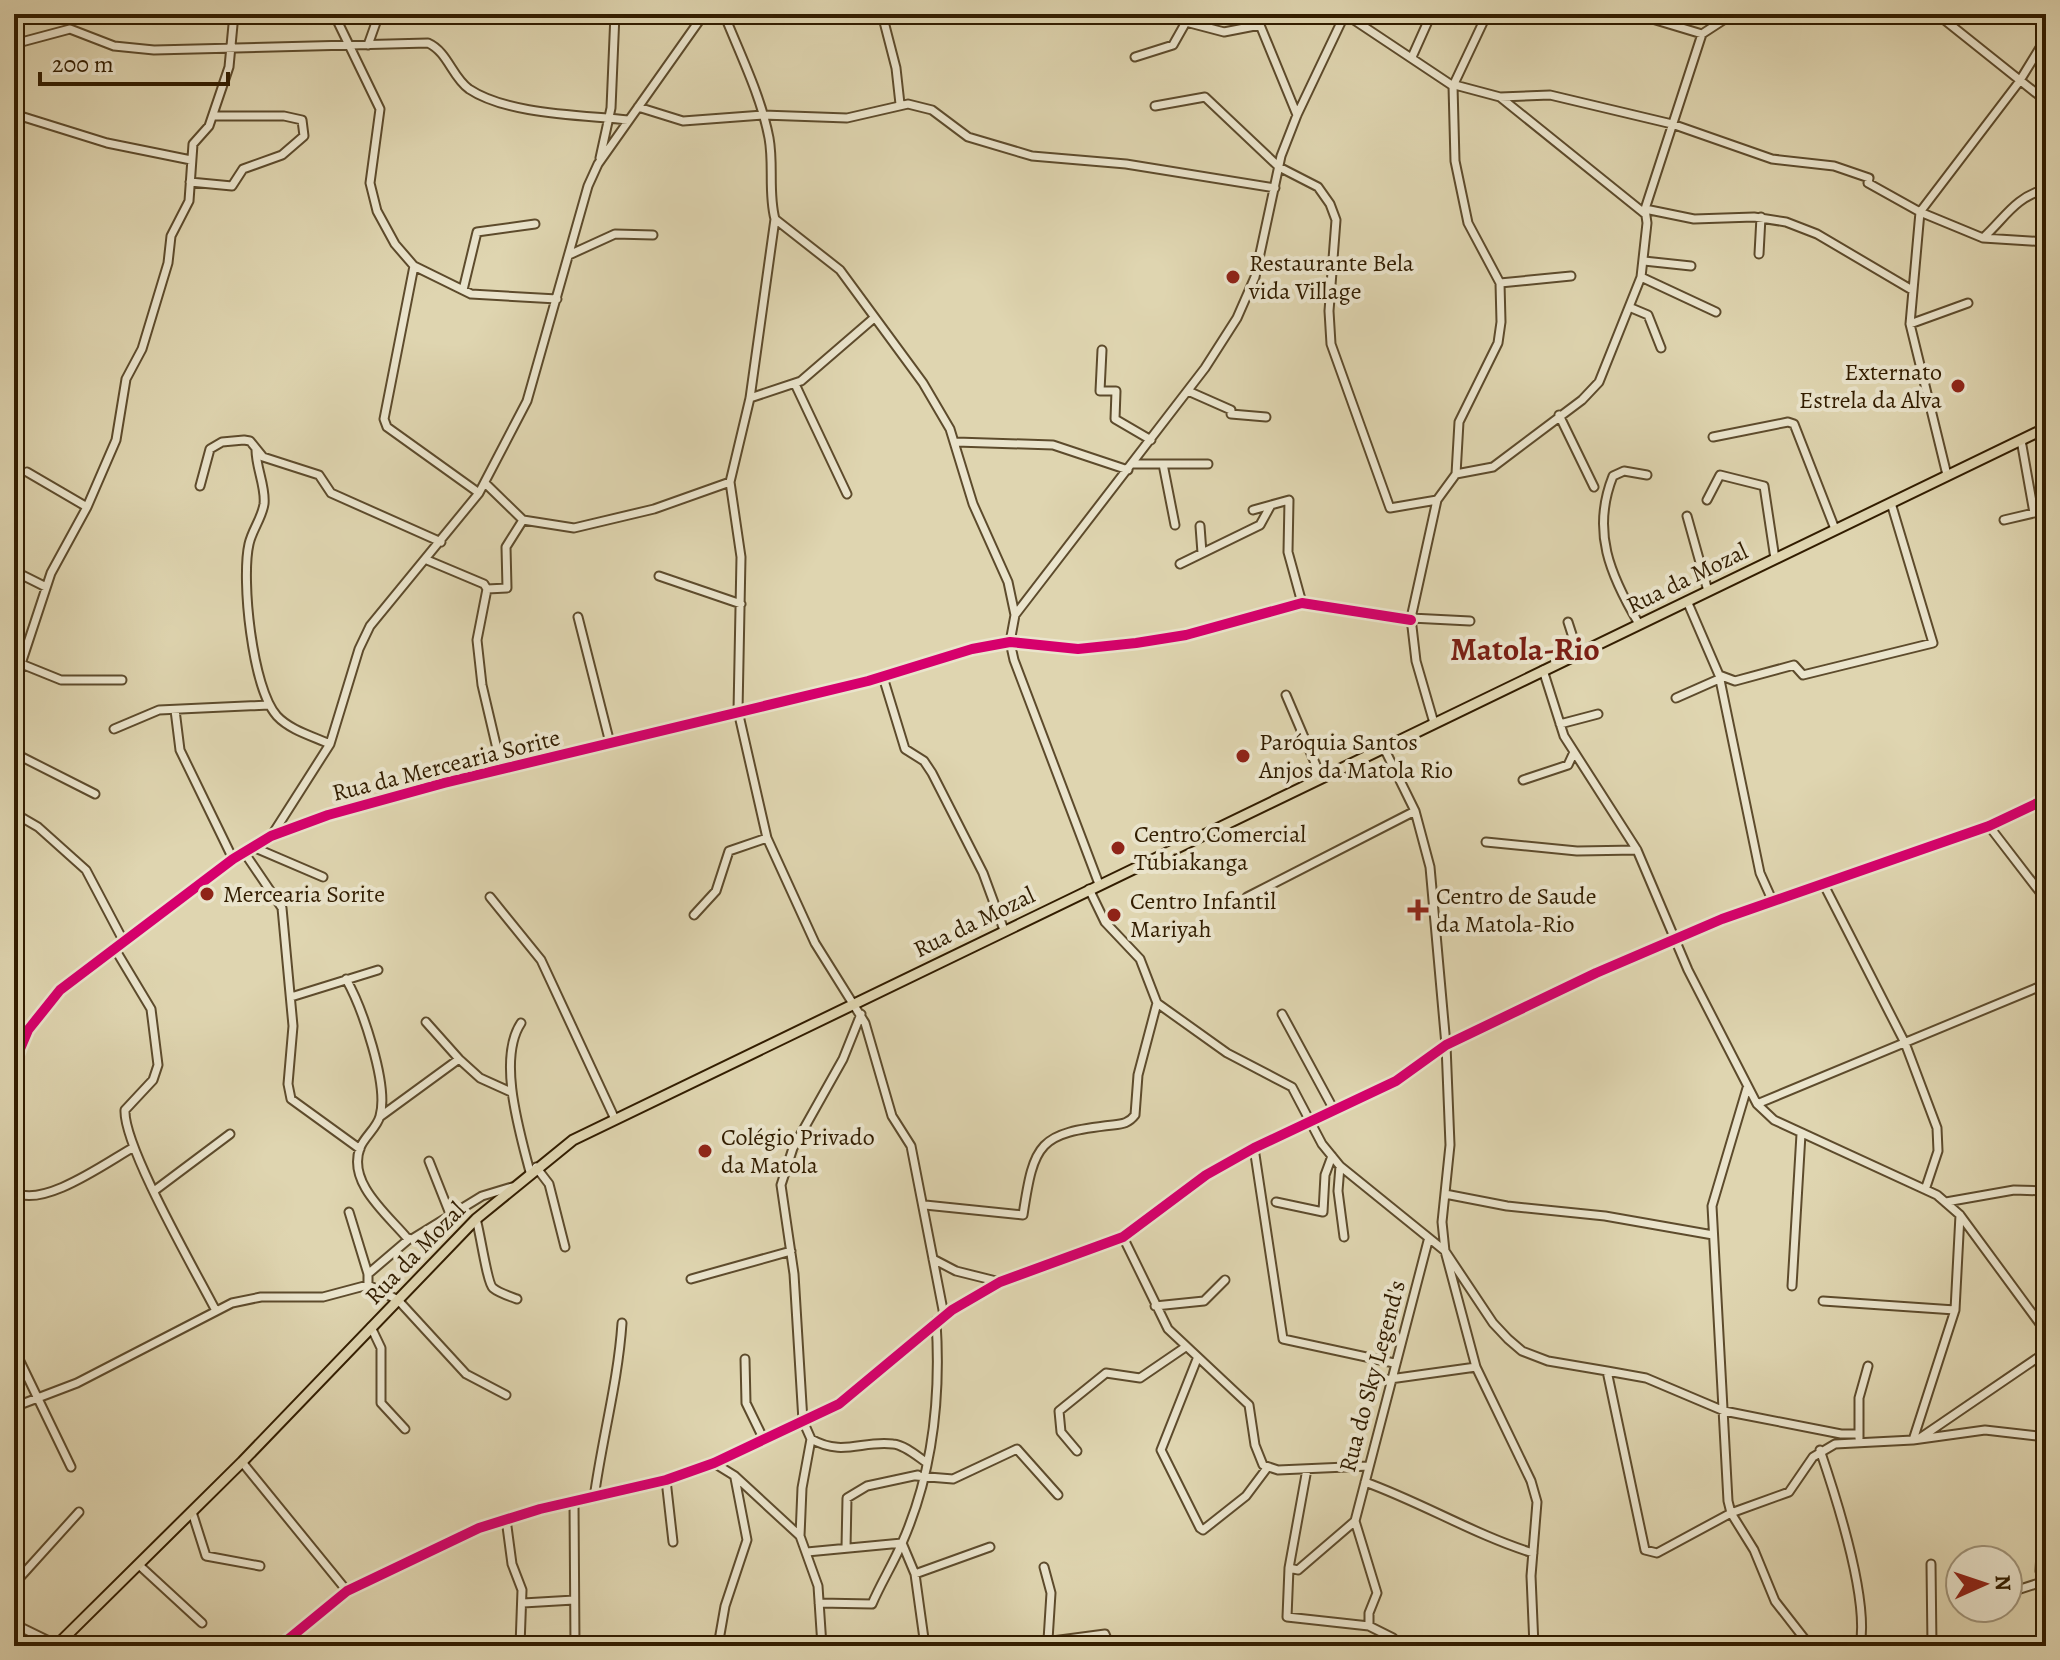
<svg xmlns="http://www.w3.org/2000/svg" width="2060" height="1660" viewBox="0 0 2060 1660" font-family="Alegreya,serif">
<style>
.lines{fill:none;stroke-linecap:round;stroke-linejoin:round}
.minor-casing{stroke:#5d4b2c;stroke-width:11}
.major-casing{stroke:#321d00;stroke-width:13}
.minor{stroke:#eae4cc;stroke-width:7}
.major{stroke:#dfd5b0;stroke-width:9}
.cycleway-casing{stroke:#eae4cc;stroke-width:15}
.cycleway{stroke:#d6006c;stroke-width:10}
.poi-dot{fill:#8f2418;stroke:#eae4cc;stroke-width:3}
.labels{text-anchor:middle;stroke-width:8;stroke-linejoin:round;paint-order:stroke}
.poi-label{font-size:24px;fill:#321d00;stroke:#eae4cc;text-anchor:start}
.street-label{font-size:24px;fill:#321d00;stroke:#eae4cc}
.district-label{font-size:32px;font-weight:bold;fill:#7a1f14;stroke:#eae4cc}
</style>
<rect width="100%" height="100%" fill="#dfd5b0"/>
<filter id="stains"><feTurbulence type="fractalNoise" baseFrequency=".0025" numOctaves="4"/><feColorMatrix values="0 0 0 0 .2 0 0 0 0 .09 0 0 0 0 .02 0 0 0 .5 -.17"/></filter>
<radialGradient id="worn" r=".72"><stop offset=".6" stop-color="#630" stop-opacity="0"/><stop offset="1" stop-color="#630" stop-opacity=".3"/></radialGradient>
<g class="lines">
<defs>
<path id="minor" d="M334 14 380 109 370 183 377 211 395 244 414 266 471 294 557 299
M724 14C740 54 761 96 769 138 774 165 768 193 775 219L750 398 730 482 741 557 738 711 767 838 815 943 865 1023 892 1116 911 1146 944 1315
M882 14 896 68 900 104
M1260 14V25L1297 115
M1345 14 1453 86
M1937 14 2046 101
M1639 15 1702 34
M14 44 70 29 114 46 154 50 428 43C448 52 452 77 469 89 508 115 583 115 628 120
M368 45 379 14
M1135 57 1173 45 1186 22 1224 32 1260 25
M1412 57 1429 19
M1455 85 1500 97 1550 95 1672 124 1772 159 1834 166 1869 178 1868 183 1920 212 1983 238C2005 218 2015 197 2046 189
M1500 97 1644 213
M1155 106 1205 97 1279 167 1318 187 1330 204 1336 220 1329 311 1331 344 1390 508 1437 500
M638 107 683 121 763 115 847 118 908 104 932 110 968 137 1032 156 1126 164 1275 188
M14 114 107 143 191 160
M600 158 611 108 615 14
M190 182 232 186 243 169 282 155 304 136 302 120 284 116H213
M1645 209 1694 219 1754 217 1786 222 1817 234 1912 290
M775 219 840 270 923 383 950 429 973 504 1008 582 1015 615 1010 642 1014 660 1099 884
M1983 238 2046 242
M1759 254 1761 217
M569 255 615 234 653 235
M1644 261 1691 266
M414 266 384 419 387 427 479 493
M1641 277 1716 312
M1500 283 1571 276
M463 290 477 232 535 224
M1629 307 1648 315 1661 348
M1910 324 1968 303
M1102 350 1100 391H1116L1115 419 1151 440
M795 384 847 494
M1188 391 1231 410V414L1266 417
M750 398 801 381 874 318
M1559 415 1594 487
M1713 437 1788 422 1794 424 1835 529
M956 442 1053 445 1128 470
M256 450C256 468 266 487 264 504 262 518 252 530 249 544 241 579 252 688 277 716 290 730 312 736 330 744
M1132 464H1163L1175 525
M1163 464H1208
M27 472 87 507
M1456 474 1493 467 1582 400 1599 382 1641 277 1647 223 1645 209 1702 34 1725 19 1747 14
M1947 475 1910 324 1920 212 2019 82 2046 38
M485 483 523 520 574 528 654 509 730 482
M200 486 210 449 222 442 244 440 250 441 263 457 319 475 331 493 441 542
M1707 500 1720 475 1764 486 1775 559
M1253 510 1271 505
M1687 516 1708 591
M2004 520 2034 513 2021 440
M1200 526 1202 553
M427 560 484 584 487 589 477 640 482 685 502 770
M1180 564 1260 525 1271 505 1289 500 1288 552 1302 603
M14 571 46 587
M659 576 741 604
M487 589 507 588 506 547 523 520
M1687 601 1719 675 1760 873 1773 902
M1015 615 1205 368 1237 318 1255 277 1281 156 1297 115 1345 14
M578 617 610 743
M1411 618 1470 621
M1568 622 1578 653
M1639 624C1610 575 1591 531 1613 476L1624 471 1647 475
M14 661 61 680H122
M1543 670 1564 736 1637 850 1688 970 1757 1104 1774 1120 1937 1195 1960 1215 2046 1332
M1719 675 1735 681 1794 665 1803 675 1933 643 1891 503
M883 677 905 749 924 761 932 773 983 873 1004 930
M14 685 51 573 87 507 116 440 126 379 142 349 168 263 171 236 189 201 193 144 209 126 229 67 234 14
M1286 695 1321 777
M1676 698 1719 679
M175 710 180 750 233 859
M1434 723 1416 661 1411 618 1437 500 1456 474 1459 422 1498 343 1501 322 1500 283 1468 223 1455 161 1453 86 1487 14
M1560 724 1598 714
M114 729 159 710 269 705
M1384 748 1415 811 1430 867 1446 1045 1450 1145 1442 1222 1445 1251 1476 1367 1531 1481 1537 1502 1531 1576 1534 1646
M14 753 95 794
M1523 780 1568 765 1574 752
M14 813 38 827 86 870 124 942
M1989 826 2046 900
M272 835 330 744 359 649 370 626 479 493 527 401 588 186 598 164 704 14
M1486 842 1577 851 1637 850
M253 847 323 877
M244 852 282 908 293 1026 288 1084 291 1099 360 1149
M1823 883 1905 1043 1937 1128 1938 1151 1926 1187
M1089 889 1105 922 1140 959 1157 1003 1227 1053 1292 1087 1322 1144 1340 1166 1445 1251 1493 1323 1508 1339 1522 1351 1548 1361 1607 1371 1645 1550 1657 1553 1731 1513 1789 1492 1813 1457 1835 1444 1913 1440 1985 1430 2046 1437
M490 897 541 960 614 1117
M1247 897 1415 811
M694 915 716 891 729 851 767 838
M115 949 151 1009 158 1065 153 1080 125 1110C123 1146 196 1272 216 1311
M346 979C362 1007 389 1085 380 1116 377 1128 364 1137 360 1148 347 1183 388 1215 407 1238L412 1239 482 1196 512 1187
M291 997 378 970
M861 1014 843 1059 793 1148 781 1185 794 1274 803 1421 811 1439C843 1457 862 1440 893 1444 905 1445 918 1457 927 1463
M1282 1014 1334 1110
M426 1022 459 1059
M521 1023C497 1059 520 1133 530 1172
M14 1063 28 1030 60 990 233 859 271 836 328 815 444 783 868 681 972 649 1010 642 1078 649 1136 643 1186 635 1302 603 1411 620
M1747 1088 1712 1206 1728 1501 1731 1513 1754 1550 1775 1601 1810 1646
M1757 1104 2046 984
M381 1116 459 1059 480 1078 511 1092
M1254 1148 1283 1339 1394 1363
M429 1161 450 1214
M1340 1166 1338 1191 1344 1237
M536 1167 549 1184 565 1247
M154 1191 230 1134
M14 1192C43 1209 107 1162 134 1147
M1445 1194 1507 1206 1605 1216 1713 1235
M1276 1202 1323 1212 1325 1175 1332 1156
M1946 1202 2014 1190 2046 1191
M925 1205 1023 1215C1034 1142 1039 1133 1113 1125 1123 1124 1129 1123 1135 1115L1138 1075 1157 1003
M349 1212 368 1274V1285
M476 1219C480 1231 487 1283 493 1288 499 1293 509 1296 517 1299
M1123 1237 1168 1329 1249 1405 1255 1445 1263 1465 1278 1470 1369 1466
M933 1259 956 1271 1000 1282
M368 1274 409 1239
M691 1279 791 1251
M1792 1286 1801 1134
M1823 1301 1955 1310
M1155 1306 1204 1301 1225 1280
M371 1327 381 1348V1403L405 1429
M14 1349 71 1467
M745 1359 746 1403 764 1440
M1197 1359 1161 1450 1200 1528 1203 1530 1246 1496 1267 1468
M1607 1371 1646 1378 1724 1411 1841 1434H1859
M1390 1379 1476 1367
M14 1407 77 1383 232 1303 261 1297H323L368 1285 398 1300 466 1374 506 1395
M1859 1438V1398L1868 1366
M1920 1438 2046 1352
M1913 1440 1955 1310 1960 1215
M1820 1450C1836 1497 1869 1600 1860 1646
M1077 1451 1061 1432 1059 1411 1106 1373 1140 1378 1184 1348
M2046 1461 2040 1571 2046 1592
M242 1462 347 1591
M714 1463 735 1476 800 1536 818 1586 822 1646
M1307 1469 1289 1568 1287 1617 1369 1626
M916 1476 953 1479 1017 1449 1058 1495
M666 1480 673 1542
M1365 1482C1423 1503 1475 1535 1533 1553
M594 1498C602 1439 618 1382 622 1323
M574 1502 575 1646
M192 1512 206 1556 260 1566
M506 1519 512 1564 522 1590 520 1646
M1355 1521 1377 1593 1369 1613V1626L1393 1638 1396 1646
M800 1536 802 1488 811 1439
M902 1543 915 1574 925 1646
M846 1548 847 1498 867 1486 918 1475
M807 1552 902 1543
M1931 1564 1932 1646
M139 1565 202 1623
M1044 1567 1051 1593 1048 1640
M1289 1568 1298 1570 1355 1521 1428 1241
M915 1574 990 1547
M14 1584 79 1512
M2008 1593 2042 1582
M523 1603 574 1600
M819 1603 872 1604C881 1583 893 1564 902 1543 933 1473 941 1397 936 1321
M14 1624 57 1645
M280 1646 347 1591 479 1528 540 1509 666 1480 714 1463 839 1404 952 1310 1000 1282 1123 1237 1206 1175 1254 1148 1396 1081 1446 1045 1596 973 1722 919 1989 826 2046 799
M718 1646 725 1606 747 1540 735 1478
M1015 1646 1105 1634 1110 1646
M2042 1646 2046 1624"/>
<path id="major" d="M56 1646 242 1462 476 1219 573 1140 2046 428"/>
</defs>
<use href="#minor" class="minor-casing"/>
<use href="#major" class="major-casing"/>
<use href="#minor" class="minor"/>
<use href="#major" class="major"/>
<defs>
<path id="cycleway" d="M14 1063 28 1030 60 990 233 859 271 836 328 815 444 783 868 681 972 649 1010 642 1078 649 1136 643 1186 635 1302 603 1411 620
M280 1646 347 1591 479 1528 540 1509 666 1480 714 1463 839 1404 952 1310 1000 1282 1123 1237 1206 1175 1254 1148 1396 1081 1446 1045 1596 973 1722 919 1989 826 2046 799"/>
</defs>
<use href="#cycleway" class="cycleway-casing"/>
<use href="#cycleway" class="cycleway"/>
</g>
<g class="poi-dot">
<circle cx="1233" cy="277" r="8"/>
<circle cx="1958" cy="386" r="8"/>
<circle cx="1243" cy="756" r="8"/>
<circle cx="1118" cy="848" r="8"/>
<circle cx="207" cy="894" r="8"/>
<path d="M1414 898h8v8h8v8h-8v8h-8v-8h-8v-8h8z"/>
<circle cx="1114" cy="915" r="8"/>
<circle cx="705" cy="1151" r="8"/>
</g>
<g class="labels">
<g class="poi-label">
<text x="1249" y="271">Restaurante Bela<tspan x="1249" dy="28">vida Village</tspan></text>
<text x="1942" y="380" text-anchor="end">Externato<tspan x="1942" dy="28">Estrela da Alva</tspan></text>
<text x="1259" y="750">Paróquia Santos<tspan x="1259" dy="28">Anjos da Matola Rio</tspan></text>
<text x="1134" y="842">Centro Comercial<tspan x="1134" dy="28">Tubiakanga</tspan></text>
<text x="223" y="902">Mercearia Sorite</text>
<text x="1436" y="904">Centro de Saude<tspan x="1436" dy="28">da Matola-Rio</tspan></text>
<text x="1130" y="909">Centro Infantil<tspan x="1130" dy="28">Mariyah</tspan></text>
<text x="721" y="1145">Colégio Privado<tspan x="721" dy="28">da Matola</tspan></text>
</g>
<g class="street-label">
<text transform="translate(1687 578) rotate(-26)" y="8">Rua da Mozal</text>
<text transform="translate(446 765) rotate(-14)" y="8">Rua da Mercearia Sorite</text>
<text transform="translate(974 922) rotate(-26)" y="8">Rua da Mozal</text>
<text transform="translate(415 1253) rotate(-46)" y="8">Rua da Mozal</text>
<text transform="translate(1372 1376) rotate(-75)" y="8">Rua do Sky Legend's</text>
</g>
<g class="district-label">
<text x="1525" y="660">Matola-Rio</text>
</g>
</g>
<rect width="2060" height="1660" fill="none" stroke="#dfd5b0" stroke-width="48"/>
<rect x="16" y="16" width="2028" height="1628" fill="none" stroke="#321d00" stroke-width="4"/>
<rect x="24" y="24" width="2012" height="1612" fill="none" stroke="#321d00" stroke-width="2"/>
<g transform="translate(1984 1584) rotate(87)"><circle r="38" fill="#eae4cc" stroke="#a0947a" stroke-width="2"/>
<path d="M0-6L14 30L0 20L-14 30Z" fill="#8f2418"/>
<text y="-12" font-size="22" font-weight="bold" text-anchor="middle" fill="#321d00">N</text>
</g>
<path d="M40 72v12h188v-12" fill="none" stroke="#321d00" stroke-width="4"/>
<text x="52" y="72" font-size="24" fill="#321d00" stroke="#eae4cc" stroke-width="6" paint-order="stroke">200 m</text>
<rect width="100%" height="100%" filter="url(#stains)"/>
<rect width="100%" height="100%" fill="url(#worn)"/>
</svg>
